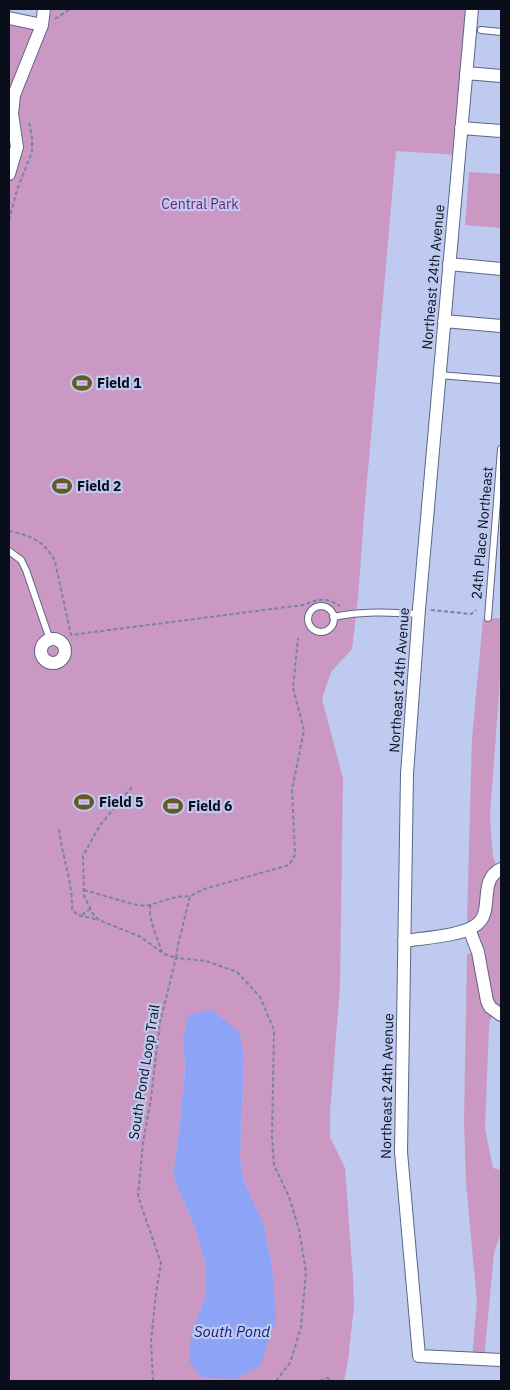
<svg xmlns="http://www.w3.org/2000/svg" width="510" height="1390" viewBox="0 0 510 1390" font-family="'IBM Plex Sans',sans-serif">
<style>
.green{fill:#cb98c3;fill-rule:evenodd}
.water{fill:#8da3f6}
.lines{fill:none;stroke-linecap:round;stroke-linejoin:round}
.service-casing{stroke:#5d6687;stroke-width:8}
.minor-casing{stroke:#5d6687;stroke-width:14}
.path{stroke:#7a839f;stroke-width:2;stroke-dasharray:4 2.5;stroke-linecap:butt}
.service{stroke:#fff;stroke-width:6}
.minor{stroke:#fff;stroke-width:12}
.labels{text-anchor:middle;stroke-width:4.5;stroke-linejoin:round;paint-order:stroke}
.park-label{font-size:14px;fill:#761e6e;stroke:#becaef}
.street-label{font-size:14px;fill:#0a0e1a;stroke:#becaef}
.poi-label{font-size:14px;font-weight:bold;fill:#0a0e1a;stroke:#becaef;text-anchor:start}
.water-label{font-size:15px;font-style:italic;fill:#191978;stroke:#becaef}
</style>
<rect width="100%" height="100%" fill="#becaef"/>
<path class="green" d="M43 9H472L459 155 396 151 365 504 358 598 352 649 331 672 322 699 343 778 340 986 330 1113V1137L345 1168 353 1278 354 1306 348 1361 344 1381H9V18L42 25ZM240 1033 244 1058 240 1157 244 1181 264 1226 272 1266 191 1333 205 1298V1262L195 1228 173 1176 180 1123 185 1071 183 1038Z
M469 172 501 174V228L465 225Z
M501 618V665L490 816 493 857 501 876V1015L499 1014 490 1019 489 1027 485 1129 493 1168 501 1170V1232L494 1253 484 1360 472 1359 477 1302 466 1183 464 1121 467 954 477 952 471 939 467 920 472 738 483 619Z"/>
<path class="water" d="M212 1010 240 1033 244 1058 240 1157 244 1181 264 1226 272 1266 276 1320 260 1366 234 1379 201 1377 189 1361 191 1333 205 1298V1262L195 1228 173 1176 180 1123 185 1071 183 1038 189 1014Z"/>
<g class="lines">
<defs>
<path id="service" d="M481 30 501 32
M439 375 501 380
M9 551 21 560 26 570 50 640
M308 619a13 13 0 1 1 26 0a13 13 0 1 1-26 0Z
M333 617C362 611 389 612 418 614
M488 618 501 449"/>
<path id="minor" d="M472 9 419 609 407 774 401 1152 419 1356 501 1360
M9 18 42 25
M466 73 501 76
M461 128 501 131
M9 174 17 147 12 114 14 95 42 25 44 9
M449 264 501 269
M444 321 501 326
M41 651a12 12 0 1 1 24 0a12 12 0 1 1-24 0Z
M469 929 478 952 487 1001 490 1007 501 1015
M404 941C422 938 462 936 476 925 495 912 477 880 501 869"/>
</defs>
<use href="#service" class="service-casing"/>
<use href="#minor" class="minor-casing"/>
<path class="path" d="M55 19 70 9
M9 220 17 190 32 152V138L29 121
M9 531C29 535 46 541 55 562L71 635 303 605C317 599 326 597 340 606
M431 610 471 614 476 610
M132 787 100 825 83 856 84 896 93 914 99 920 141 937 164 954 176 958 178 945 190 896 204 889 289 865 295 855 292 790 304 730 293 688 298 638
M59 829C62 857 73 882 72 910L78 915 99 920
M84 890 133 904 146 906 176 897 190 896
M151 905C146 914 159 942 162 952
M82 915 90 909
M153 1381 151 1342 156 1293 161 1263 138 1196 143 1143 151 1098 160 1022 176 958 206 961 237 972 260 997 274 1030 272 1137 274 1165 289 1197 299 1229 306 1272 301 1327 290 1363 276 1381
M320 1381 327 1378 331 1379 332 1381"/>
<use href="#service" class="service"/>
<use href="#minor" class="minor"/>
</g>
<defs>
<symbol id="stadium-bare" viewBox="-9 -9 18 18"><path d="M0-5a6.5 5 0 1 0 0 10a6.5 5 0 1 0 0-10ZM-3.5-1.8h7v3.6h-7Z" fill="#685825" stroke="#becaef" stroke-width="2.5" paint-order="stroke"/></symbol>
</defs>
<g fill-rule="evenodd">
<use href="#stadium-bare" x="68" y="369" width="28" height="28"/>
<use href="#stadium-bare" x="48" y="472" width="28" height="28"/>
<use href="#stadium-bare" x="70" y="788" width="28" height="28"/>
<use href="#stadium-bare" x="159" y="792" width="28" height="28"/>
</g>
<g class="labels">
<g class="park-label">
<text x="200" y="209">Central Park</text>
</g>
<g class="street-label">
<text transform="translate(433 277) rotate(-85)" y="5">Northeast 24th Avenue</text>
<text transform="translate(482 533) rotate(-85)" y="5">24th Place Northeast</text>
<text transform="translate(399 680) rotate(-86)" y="5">Northeast 24th Avenue</text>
<text transform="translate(144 1072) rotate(-81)" y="5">South Pond Loop Trail</text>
<text transform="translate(387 1086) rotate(-89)" y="5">Northeast 24th Avenue</text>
</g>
<g class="poi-label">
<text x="97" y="388">Field 1</text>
<text x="77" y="491">Field 2</text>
<text x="99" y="807">Field 5</text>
<text x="188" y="811">Field 6</text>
</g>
<g class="water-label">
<text x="232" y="1337">South Pond</text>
</g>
</g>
<rect width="510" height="1390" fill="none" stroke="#0a0e1a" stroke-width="20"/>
</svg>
